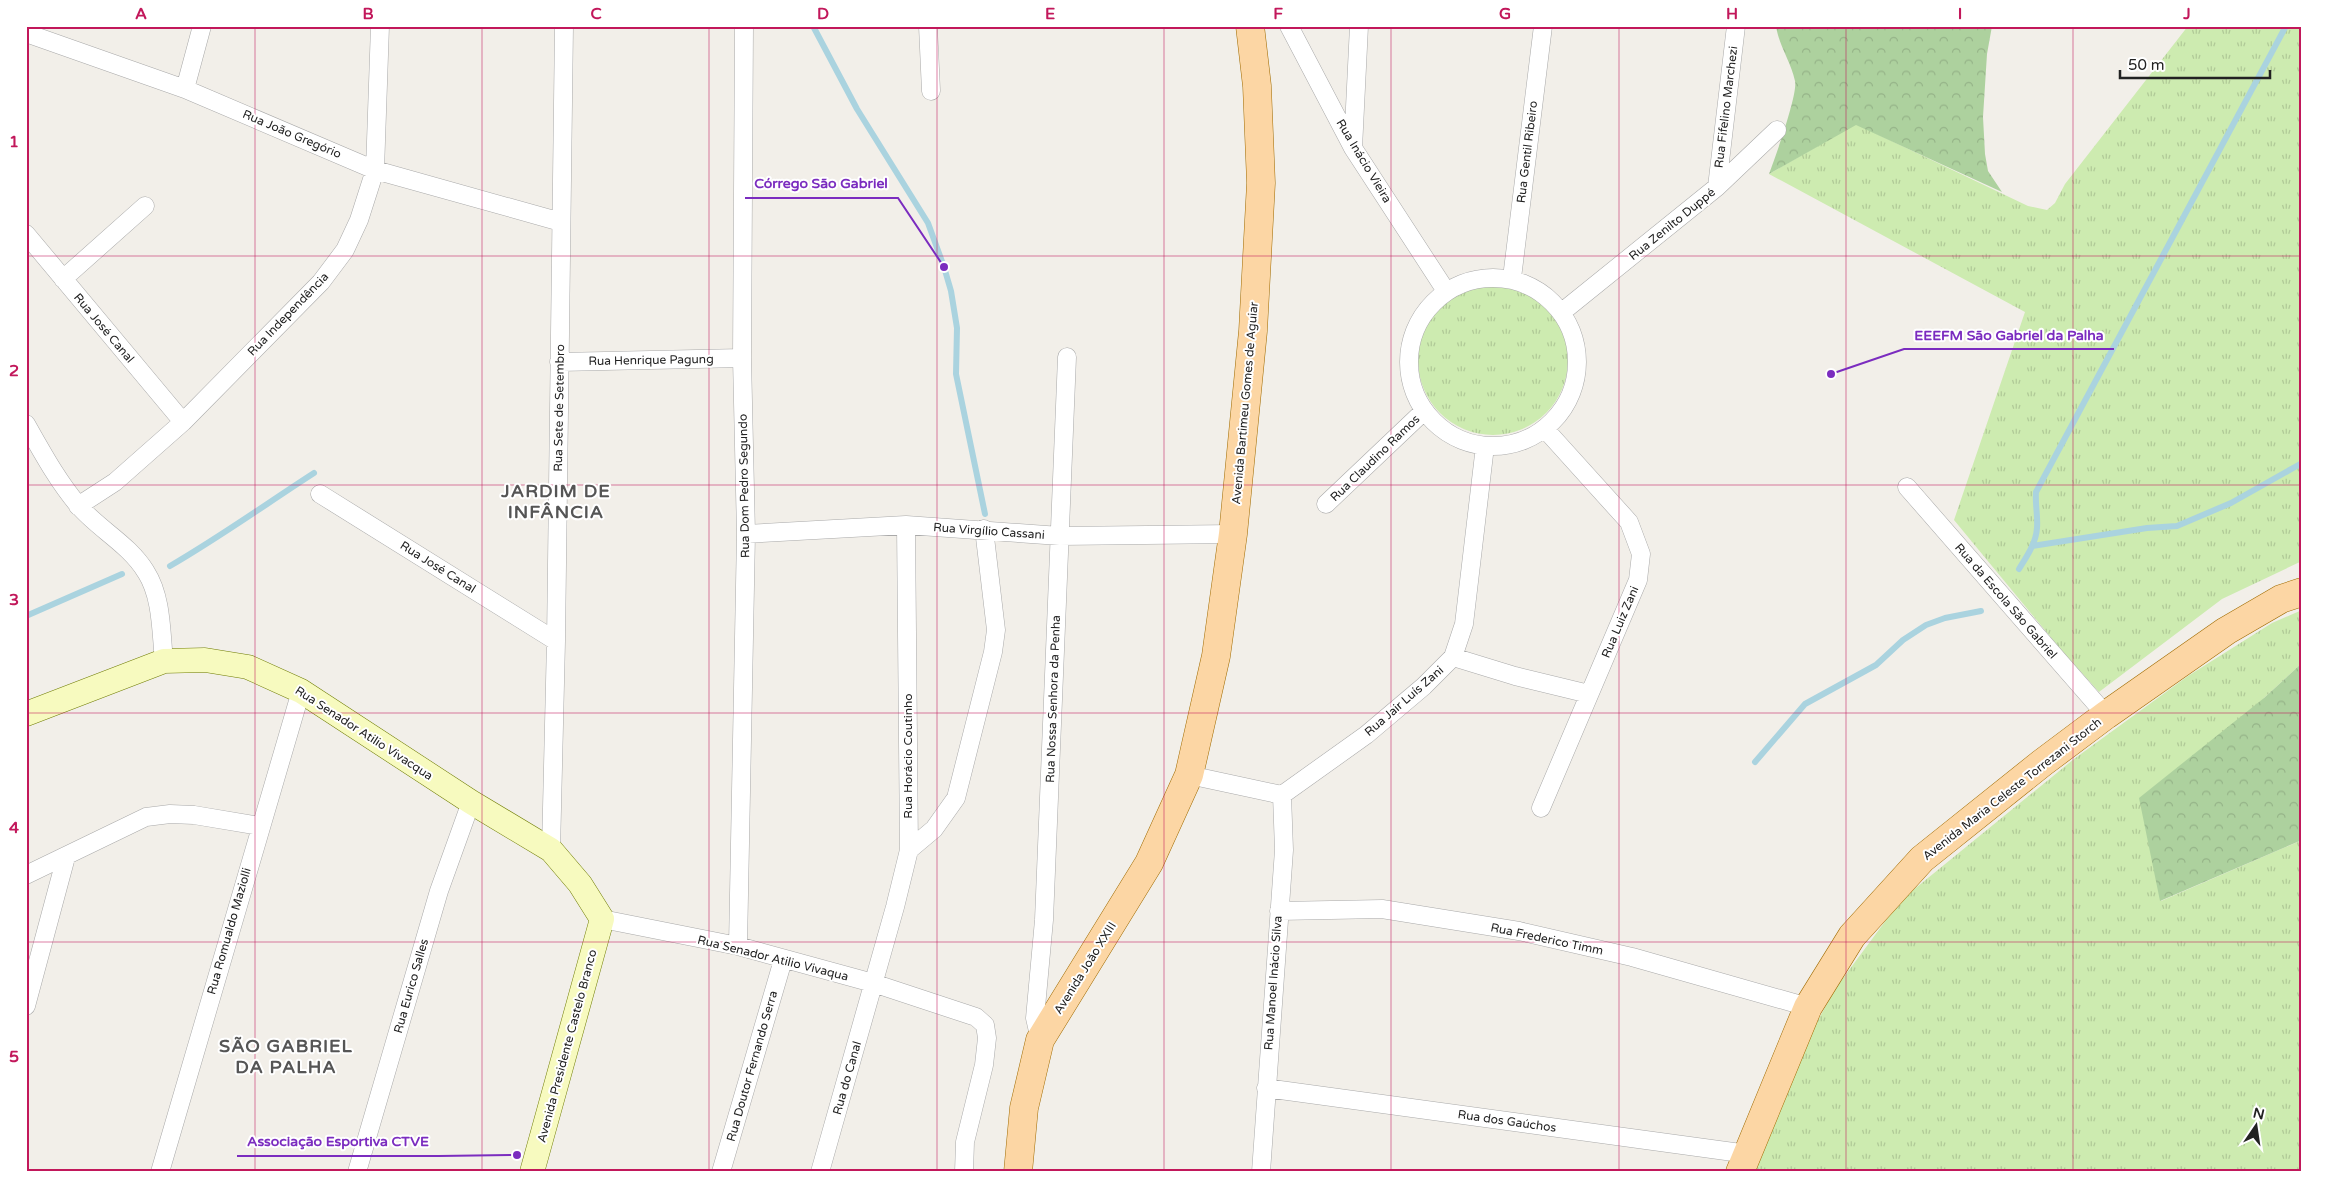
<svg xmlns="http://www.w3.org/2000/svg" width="2328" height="1198" viewBox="0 0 2328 1198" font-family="'Varela Round',sans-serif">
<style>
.grass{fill:url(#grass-tufts)}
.forest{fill:url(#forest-crowns)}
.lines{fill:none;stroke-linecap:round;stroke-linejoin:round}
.stream{stroke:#aad3df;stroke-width:6}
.street-casing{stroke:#a9a9a9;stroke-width:19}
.secondary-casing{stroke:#707d05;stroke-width:25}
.primary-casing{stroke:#a06b00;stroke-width:29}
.street{stroke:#fff;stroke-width:18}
.secondary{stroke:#f7fabf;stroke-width:24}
.primary{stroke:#fcd6a4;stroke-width:28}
.grid{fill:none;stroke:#c2185b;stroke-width:1;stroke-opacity:0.55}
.labels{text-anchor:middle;stroke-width:4;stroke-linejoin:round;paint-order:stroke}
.street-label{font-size:12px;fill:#222;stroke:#fff}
.district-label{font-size:18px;font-weight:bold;letter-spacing:1px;fill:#555;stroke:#fff}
.leader{fill:none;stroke:#7b2cbf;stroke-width:2}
.callout-dot{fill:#7b2cbf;stroke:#fff;stroke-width:2}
.callout-label{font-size:14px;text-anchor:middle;font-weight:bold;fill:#7b2cbf;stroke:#fff;stroke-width:4;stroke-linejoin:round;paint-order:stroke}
.neatline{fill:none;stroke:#c2185b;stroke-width:2}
.grid-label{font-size:16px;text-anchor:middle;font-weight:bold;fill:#c2185b}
</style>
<defs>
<pattern id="grass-tufts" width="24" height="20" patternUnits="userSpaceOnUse" patternTransform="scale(1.25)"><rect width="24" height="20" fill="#cdebb0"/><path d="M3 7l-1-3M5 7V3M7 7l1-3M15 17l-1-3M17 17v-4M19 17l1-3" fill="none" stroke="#b0c997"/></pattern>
<pattern id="forest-crowns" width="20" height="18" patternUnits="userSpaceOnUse" patternTransform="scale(1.25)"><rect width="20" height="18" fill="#add19e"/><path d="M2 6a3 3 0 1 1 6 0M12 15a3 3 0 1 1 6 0" fill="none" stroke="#95b388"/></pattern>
</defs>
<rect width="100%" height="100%" fill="#f2efe9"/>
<path class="grass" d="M2188 26H2302V561L2222 599 2099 692 2062 651 1954 520 2025 312 1769 174 1856 124 2028 206 2047 210 2055 203 2065 184Z
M1418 360a75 75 0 1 1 150 0a75 75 0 1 1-150 0Z
M2302 610V663L2264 698 2161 901 2302 840V1172H1743L1765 1118 1835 989 1901 900 2074 759 2188 676 2272 623Z"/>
<path class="forest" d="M1776 26H1992L1987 54 1983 117 1985 154 1988 171 2002 192 1856 125 1769 174C1775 158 1798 94 1795 81 1791 62 1779 46 1776 26Z
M2302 663V840L2160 901 2139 798 2264 698Z"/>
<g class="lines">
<path class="stream" d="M813 26 857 109 928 223 944 267 951 291 957 328 956 374 985 514
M2032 546 2147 528 2177 526 2231 503 2302 463
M170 566C220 537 266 504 314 473
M2019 569C2027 556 2036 543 2037 528 2038 516 2035 504 2036 492L2286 26
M26 616 122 574
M1755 762 1805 704 1876 665 1903 640 1926 625 1945 618 1981 611"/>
<defs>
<path id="street" d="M928 26 931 91
M1289 26 1353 148 1446 291
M26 33 185 89 375 170 561 222
M185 89 202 26
M1353 148 1359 26
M1717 187 1736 26
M26 234 183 422
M1409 362a84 84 0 1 1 168 0a84 84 0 1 1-168 0Z
M1512 278 1543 26
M63 279 145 206
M1562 312 1717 187 1777 130
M559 362 742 358
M26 424C42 452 57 480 78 505 98 529 129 544 146 572 162 597 161 632 164 661
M1907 487 2106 715
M320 494 556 641
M1326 504 1424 411
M78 506 115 482 183 422 321 282 345 250 359 220 375 170 380 26
M746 534 906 525 1060 536 1233 534
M1453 657 1515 676 1589 694
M1189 775 1282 795 1366 735 1424 686 1453 657 1464 624 1485 446
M1541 808 1638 580 1641 554 1629 522 1545 429
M551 850 556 641 564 26
M909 850 934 829 956 798 993 652 996 630 984 529
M26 875 146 817 170 814 194 815 260 826
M1279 911 1382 909 1519 931 1632 957 1808 1007
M602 919 738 946 873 983 976 1017 985 1025 987 1038 984 1065 965 1142 964 1172
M738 946 746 534 742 358 744 26
M26 1006 66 857
M1040 1040 1035 1018 1044 920 1067 357
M1266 1088 1748 1154
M160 1172 301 691
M357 1172 439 891 471 802
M721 1172 783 960
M820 1172 895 907 909 850 906 525
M1261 1172 1284 850 1282 795"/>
<path id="secondary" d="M26 714 164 661 205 660 248 667 301 691 471 802 551 850 580 884 602 919 532 1172"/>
<path id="primary" d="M1018 1172 1024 1108 1040 1040 1149 863 1189 775 1216 656 1233 534 1253 331 1261 183 1257 86 1250 26
M1740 1172 1808 1007 1852 936 1922 859 2042 763 2106 715 2226 631 2281 599 2302 592"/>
</defs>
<use href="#street" class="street-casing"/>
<use href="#secondary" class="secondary-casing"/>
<use href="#primary" class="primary-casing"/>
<use href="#street" class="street"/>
<use href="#secondary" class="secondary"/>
<use href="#primary" class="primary"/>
</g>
<path class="grid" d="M255 26V1172M482 26V1172M709 26V1172M937 26V1172M1164 26V1172M1391 26V1172M1619 26V1172M1846 26V1172M2073 26V1172M26 256H2302M26 485H2302M26 713H2302M26 942H2302"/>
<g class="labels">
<g class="street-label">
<text transform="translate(1726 107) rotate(-83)" y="4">Rua Fifelino Marchezi</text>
<text transform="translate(292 134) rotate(23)" y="4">Rua João Gregório</text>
<text transform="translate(1527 152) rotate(-83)" y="4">Rua Gentil Ribeiro</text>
<text transform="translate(1364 161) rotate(59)" y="4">Rua Inácio Vieira</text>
<text transform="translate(1672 224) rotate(-39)" y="4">Rua Zenilto Duppé</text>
<text transform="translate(288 314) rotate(-46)" y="4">Rua Independência</text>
<text transform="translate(104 328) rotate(50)" y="4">Rua José Canal</text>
<text transform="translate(651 360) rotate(-1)" y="4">Rua Henrique Pagung</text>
<text transform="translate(1245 403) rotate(-85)" y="4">Avenida Bartimeu Gomes de Aguiar</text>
<text transform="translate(559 408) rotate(-89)" y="4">Rua Sete de Setembro</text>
<text transform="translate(1375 458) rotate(-44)" y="4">Rua Claudino Ramos</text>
<text transform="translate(744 486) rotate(-91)" y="4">Rua Dom Pedro Segundo</text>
<text transform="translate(989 531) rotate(4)" y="4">Rua Virgílio Cassani</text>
<text transform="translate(438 567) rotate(32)" y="4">Rua José Canal</text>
<text transform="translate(2006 601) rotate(49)" y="4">Rua da Escola São Gabriel</text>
<text transform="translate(1620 622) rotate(-67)" y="4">Rua Luiz Zani</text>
<text transform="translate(1053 699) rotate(-88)" y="4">Rua Nossa Senhora da Penha</text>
<text transform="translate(1404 701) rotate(-41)" y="4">Rua Jair Luís Zani</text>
<text transform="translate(364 733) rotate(33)" y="4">Rua Senador Atilio Vivacqua</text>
<text transform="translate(908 756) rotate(-90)" y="4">Rua Horácio Coutinho</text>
<text transform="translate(2012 789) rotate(-38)" y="4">Avenida Maria Celeste Torrezani Storch</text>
<text transform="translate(229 931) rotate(-74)" y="4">Rua Romualdo Maziolli</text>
<text transform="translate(1547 939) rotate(12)" y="4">Rua Frederico Timm</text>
<text transform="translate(773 958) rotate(14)" y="4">Rua Senador Atilio Vivaqua</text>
<text transform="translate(1085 968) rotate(-58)" y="4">Avenida João XXIII</text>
<text transform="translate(1273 983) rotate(-86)" y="4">Rua Manoel Inácio Silva</text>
<text transform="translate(411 986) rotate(-74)" y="4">Rua Eurico Salles</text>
<text transform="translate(567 1046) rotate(-75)" y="4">Avenida Presidente Castelo Branco</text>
<text transform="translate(752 1066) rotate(-74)" y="4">Rua Doutor Fernando Serra</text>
<text transform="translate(847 1078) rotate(-74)" y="4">Rua do Canal</text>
<text transform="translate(1507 1121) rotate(8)" y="4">Rua dos Gaúchos</text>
</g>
<g class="district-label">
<text x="556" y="497">JARDIM DE<tspan x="556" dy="21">INFÂNCIA</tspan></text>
<text x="286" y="1052">SÃO GABRIEL<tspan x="286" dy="21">DA PALHA</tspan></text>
</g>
</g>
<path class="leader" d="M944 267L898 198H745M1831 374L1904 349H2114M517 1155L439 1156H237"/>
<g class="callout-dot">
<circle cx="944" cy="267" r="5"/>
<circle cx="1831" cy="374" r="5"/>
<circle cx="517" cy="1155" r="5"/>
</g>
<g class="callout-label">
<text x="821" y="188">Córrego São Gabriel</text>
<text x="2009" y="340">EEEFM São Gabriel da Palha</text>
<text x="338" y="1146">Associação Esportiva CTVE</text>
</g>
<rect width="2328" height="1198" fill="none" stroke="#ffffff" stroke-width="55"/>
<g transform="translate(2256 1126) rotate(13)" stroke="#ffffff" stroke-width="4" paint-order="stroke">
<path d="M0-4L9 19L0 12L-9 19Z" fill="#222222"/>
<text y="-8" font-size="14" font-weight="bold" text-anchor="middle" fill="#222222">N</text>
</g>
<path d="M2120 70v8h150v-8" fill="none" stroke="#222222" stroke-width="2.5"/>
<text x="2128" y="70" font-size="15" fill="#222222" stroke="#ffffff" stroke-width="4" paint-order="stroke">50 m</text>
<rect x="28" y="28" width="2272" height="1142" class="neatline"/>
<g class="grid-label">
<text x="141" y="19">A</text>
<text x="368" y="19">B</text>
<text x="596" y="19">C</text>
<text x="823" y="19">D</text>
<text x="1050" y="19">E</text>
<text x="1278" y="19">F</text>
<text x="1505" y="19">G</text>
<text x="1732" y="19">H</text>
<text x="1960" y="19">I</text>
<text x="2187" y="19">J</text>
<text x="14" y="147">1</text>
<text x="14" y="376">2</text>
<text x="14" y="605">3</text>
<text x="14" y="833">4</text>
<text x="14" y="1062">5</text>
</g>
</svg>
